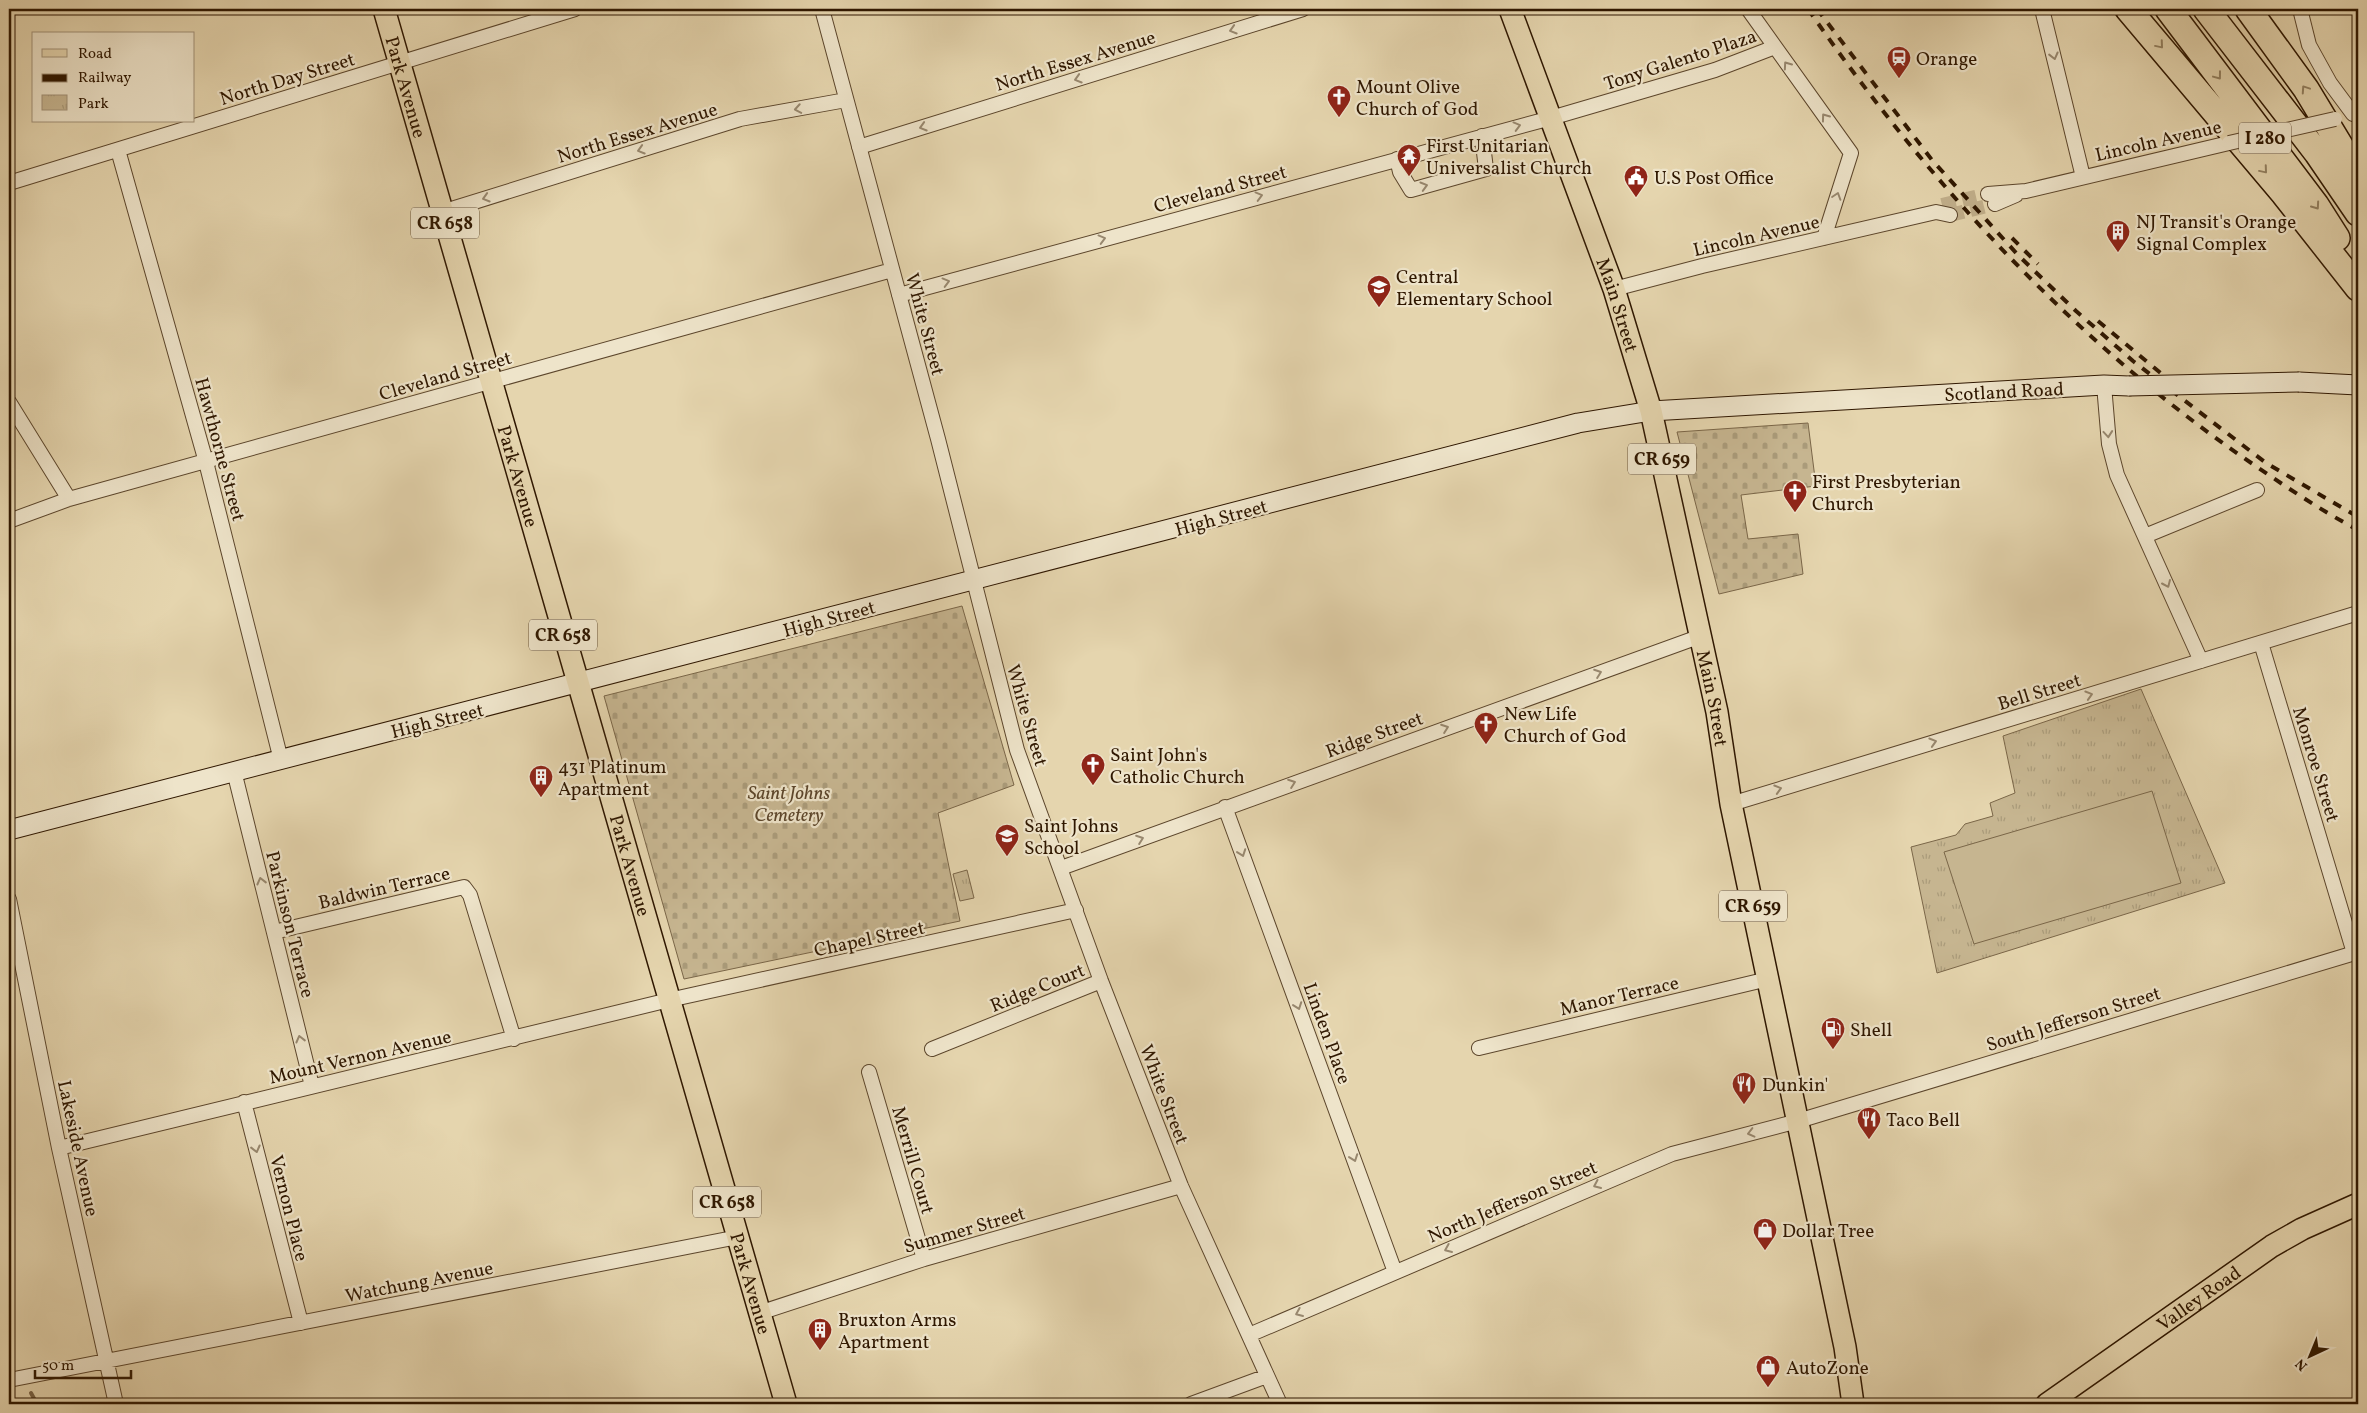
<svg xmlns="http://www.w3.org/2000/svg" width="2367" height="1413" viewBox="0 0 2367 1413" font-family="Vollkorn,serif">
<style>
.cemetery{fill:url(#cemetery-stones);stroke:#7a6648}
.park{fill:url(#park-tufts);stroke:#7a6648}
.garden{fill:#c6b590;stroke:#7a6648}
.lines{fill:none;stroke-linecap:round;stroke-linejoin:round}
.stream{stroke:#776245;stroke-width:4}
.street-tunnel{stroke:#c1af8b;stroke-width:14;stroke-dasharray:14 7;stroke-linecap:butt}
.street-casing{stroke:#5c462c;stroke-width:16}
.secondary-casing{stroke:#2f1700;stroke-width:21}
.primary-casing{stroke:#2f1700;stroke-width:24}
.highway-casing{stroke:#2f1700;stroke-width:28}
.street{stroke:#eee4ca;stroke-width:14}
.secondary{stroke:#eee4ca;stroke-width:19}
.primary{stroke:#e5d5ae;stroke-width:21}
.highway{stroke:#e5d5ae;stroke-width:25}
.rail{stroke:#2f1700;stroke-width:4;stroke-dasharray:9 9;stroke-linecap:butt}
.street-bridge-casing{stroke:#5c462c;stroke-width:16;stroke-linecap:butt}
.secondary-bridge-casing{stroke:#2f1700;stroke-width:21;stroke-linecap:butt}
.street-bridge{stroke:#eee4ca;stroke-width:14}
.secondary-bridge{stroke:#eee4ca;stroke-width:19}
.oneway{stroke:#98886f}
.oneway2{stroke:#938060}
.labels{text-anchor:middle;stroke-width:4.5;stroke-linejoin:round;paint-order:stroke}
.shield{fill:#eee4ca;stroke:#68543d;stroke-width:1}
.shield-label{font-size:18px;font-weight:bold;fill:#2f1700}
.poi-label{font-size:19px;fill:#2f1700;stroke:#eee4ca;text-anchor:start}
.street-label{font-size:19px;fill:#2f1700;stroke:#eee4ca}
.park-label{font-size:19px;font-style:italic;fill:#5c462b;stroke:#eee4ca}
</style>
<defs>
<pattern id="cemetery-stones" width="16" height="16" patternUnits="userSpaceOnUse" patternTransform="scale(1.25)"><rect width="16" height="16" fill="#c6b590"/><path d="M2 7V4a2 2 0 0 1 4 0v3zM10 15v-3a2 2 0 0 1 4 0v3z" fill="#aa9b7a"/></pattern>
<pattern id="park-tufts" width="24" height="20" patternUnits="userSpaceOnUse" patternTransform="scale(1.25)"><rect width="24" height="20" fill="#c6b590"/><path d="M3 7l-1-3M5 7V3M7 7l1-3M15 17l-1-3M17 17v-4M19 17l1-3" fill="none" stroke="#aa9b7a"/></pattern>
</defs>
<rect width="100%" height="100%" fill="#e5d5ae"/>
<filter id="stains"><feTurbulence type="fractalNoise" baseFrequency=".004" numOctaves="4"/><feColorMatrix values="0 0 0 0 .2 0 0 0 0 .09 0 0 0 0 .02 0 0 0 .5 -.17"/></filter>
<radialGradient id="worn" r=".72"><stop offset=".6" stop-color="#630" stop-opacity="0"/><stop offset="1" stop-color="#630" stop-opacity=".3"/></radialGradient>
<path class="cemetery" d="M1808 423 1816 486 1741 495 1748 539 1798 534 1803 574 1719 594 1677 432Z
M962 606 1014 785 938 813 960 921 684 979 604 696Z"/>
<path class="park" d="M2141 689 2225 883 1937 973 1911 847 1956 835 1965 824 1993 816 1990 803 2015 793 2003 736Z
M967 870 974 898 960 901 953 874Z"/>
<path class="garden" d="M2152 791 2181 883 1974 944 1944 852Z"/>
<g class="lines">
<path class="stream" d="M31 1393 37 1404"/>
<path class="street-tunnel" d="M1942 205 1988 194
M1950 215 1995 204"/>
<defs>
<path id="street" d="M822 9 938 439 1017 750 1101 981 1181 1186 1280 1404
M1748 9 1851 153 1824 238
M2042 9 2083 177
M2300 9 2309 45 2330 83 2353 114
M859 147 1303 9
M118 150 206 462 281 760
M1397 159 1400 172 1411 190 1486 169 1482 136
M9 183 575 9
M1988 194 2026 191 2229 143
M1995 204 2016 195
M442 212 740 119 846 100
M1614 289 1702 266 1936 212 1950 215
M899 295 1551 118 1715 70 1775 47
M2104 385 2109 444 2117 475 2201 661
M9 402 69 499
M9 521 69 499 892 270
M2145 536 2257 490
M2261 643 2354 953
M234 771 312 1086
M1731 804 2358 613
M1225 807 1395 1272
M1061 868 1701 636
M9 899 59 1148 116 1404
M274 932 464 887 470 895 514 1039
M1479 1048 1768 979
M932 1049 1101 981
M869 1072 924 1259
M244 1102 301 1323
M59 1148 669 1000 1076 910
M759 1313 924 1259 1181 1186
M1249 1335 1672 1154 1798 1121 2358 952
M9 1380 738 1237
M1191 1404 1267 1376"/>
<path id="secondary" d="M2299 382 2358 385
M9 830 1578 423 1651 411 2104 385 2129 386"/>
<g id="primary">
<path id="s1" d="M384 9 786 1404"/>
<path id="s2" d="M1510 9 1614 289 1651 411 1717 712 1731 804 1845 1347 1853 1404"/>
<path id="s3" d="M2047 1404 2272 1246 2302 1229 2358 1204"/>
</g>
<path id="highway" d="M2128 9 2284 194 2358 288
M2168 9 2316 205 2337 238
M2206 9 2317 153 2358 213
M2248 9 2306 89 2358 175"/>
</defs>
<use href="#street" class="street-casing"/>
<use href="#secondary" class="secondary-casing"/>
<use href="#primary" class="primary-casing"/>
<use href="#highway" class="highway-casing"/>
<use href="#street" class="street"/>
<use href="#secondary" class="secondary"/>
<use href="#primary" class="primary"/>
<use href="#highway" class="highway"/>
<path class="rail" d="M1808 9C1927 181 2069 336 2241 456 2279 482 2318 509 2358 530
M1817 9 1932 160 2018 255 2076 311 2133 361 2266 463 2358 517
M2012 238 2038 264
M2098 321 2163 375"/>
<defs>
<path id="street-bridge" d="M2229 143 2335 119"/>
<path id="secondary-bridge" d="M2129 386 2299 382"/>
</defs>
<use href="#street-bridge" class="street-bridge-casing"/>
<use href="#secondary-bridge" class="secondary-bridge-casing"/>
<use href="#street-bridge" class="street-bridge"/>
<use href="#secondary-bridge" class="secondary-bridge"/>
</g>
<defs><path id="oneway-chevron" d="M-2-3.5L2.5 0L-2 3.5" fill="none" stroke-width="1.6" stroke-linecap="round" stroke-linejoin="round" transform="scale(1.25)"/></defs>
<g class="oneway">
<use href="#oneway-chevron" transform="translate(1233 30) rotate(163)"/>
<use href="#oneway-chevron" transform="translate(2054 56) rotate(76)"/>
<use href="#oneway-chevron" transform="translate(1787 65) rotate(-125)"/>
<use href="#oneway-chevron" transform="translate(1078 79) rotate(163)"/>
<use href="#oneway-chevron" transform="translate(798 109) rotate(170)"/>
<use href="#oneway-chevron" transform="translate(1825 117) rotate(-126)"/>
<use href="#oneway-chevron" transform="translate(1517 126) rotate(-15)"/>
<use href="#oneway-chevron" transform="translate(923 127) rotate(163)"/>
<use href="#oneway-chevron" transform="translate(641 150) rotate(163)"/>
<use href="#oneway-chevron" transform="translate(1424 186) rotate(-16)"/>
<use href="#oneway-chevron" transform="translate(1259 196) rotate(-15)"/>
<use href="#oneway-chevron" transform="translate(1837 196) rotate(-72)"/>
<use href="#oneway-chevron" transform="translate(486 198) rotate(163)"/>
<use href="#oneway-chevron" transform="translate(1102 239) rotate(-15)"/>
<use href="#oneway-chevron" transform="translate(946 282) rotate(-15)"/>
<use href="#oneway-chevron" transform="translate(2108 434) rotate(85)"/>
<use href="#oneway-chevron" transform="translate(2167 584) rotate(66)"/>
<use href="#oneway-chevron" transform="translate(1598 673) rotate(-20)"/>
<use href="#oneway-chevron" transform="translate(2089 695) rotate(-17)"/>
<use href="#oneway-chevron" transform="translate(1445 728) rotate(-20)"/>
<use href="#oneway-chevron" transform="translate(1933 742) rotate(-17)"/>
<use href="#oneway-chevron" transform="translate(1292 783) rotate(-20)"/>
<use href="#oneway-chevron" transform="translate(1778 789) rotate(-17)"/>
<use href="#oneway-chevron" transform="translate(1140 839) rotate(-20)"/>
<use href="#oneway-chevron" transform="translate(1242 853) rotate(70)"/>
<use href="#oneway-chevron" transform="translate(261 881) rotate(-104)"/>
<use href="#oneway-chevron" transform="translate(1298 1006) rotate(70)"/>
<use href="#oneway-chevron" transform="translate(300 1039) rotate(-104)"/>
<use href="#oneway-chevron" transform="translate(1751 1133) rotate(166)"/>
<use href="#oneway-chevron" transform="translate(256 1149) rotate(76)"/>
<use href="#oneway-chevron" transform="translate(1354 1158) rotate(70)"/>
<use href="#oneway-chevron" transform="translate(1597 1185) rotate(156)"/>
<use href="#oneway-chevron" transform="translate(1448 1249) rotate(157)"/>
<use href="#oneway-chevron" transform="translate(1299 1313) rotate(157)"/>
</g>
<g class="oneway2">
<use href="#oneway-chevron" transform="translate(2160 45) rotate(50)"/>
<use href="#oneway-chevron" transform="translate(2218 76) rotate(53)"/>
<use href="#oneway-chevron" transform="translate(2305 89) rotate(-124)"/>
<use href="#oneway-chevron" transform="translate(2264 170) rotate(50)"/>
<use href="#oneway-chevron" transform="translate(2316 206) rotate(55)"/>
</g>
<defs>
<symbol id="station-pin" viewBox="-11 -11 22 30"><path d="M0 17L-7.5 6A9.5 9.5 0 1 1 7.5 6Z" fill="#8f2418" stroke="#eee4ca"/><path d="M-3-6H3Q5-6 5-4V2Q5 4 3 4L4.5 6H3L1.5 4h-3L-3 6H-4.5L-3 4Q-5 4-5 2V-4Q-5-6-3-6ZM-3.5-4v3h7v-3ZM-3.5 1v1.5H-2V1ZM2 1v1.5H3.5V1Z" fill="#fff"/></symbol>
<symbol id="church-pin" viewBox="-11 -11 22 30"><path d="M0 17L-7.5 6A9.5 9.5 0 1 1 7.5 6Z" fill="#8f2418" stroke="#eee4ca"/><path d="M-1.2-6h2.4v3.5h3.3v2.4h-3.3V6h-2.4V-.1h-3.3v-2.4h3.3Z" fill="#fff"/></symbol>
<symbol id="temple-pin" viewBox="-11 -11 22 30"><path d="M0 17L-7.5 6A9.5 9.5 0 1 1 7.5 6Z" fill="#8f2418" stroke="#eee4ca"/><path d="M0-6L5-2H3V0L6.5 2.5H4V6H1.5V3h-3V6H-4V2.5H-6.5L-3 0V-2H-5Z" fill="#fff"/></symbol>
<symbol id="civic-pin" viewBox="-11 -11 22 30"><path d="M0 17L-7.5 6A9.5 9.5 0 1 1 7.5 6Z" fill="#8f2418" stroke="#eee4ca"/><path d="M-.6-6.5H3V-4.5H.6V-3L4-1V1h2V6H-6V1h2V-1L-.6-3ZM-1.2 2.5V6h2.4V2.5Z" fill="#fff"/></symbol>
<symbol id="building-pin" viewBox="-11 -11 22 30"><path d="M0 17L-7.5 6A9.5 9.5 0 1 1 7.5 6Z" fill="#8f2418" stroke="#eee4ca"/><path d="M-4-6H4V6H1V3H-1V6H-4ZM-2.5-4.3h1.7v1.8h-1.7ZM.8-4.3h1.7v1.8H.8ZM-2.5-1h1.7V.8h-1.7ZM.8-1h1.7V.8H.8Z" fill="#fff"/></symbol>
<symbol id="school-pin" viewBox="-11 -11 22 30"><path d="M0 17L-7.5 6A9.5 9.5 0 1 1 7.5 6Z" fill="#8f2418" stroke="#eee4ca"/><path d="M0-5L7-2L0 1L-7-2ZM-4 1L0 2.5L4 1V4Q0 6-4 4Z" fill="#fff"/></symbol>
<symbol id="fuel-pin" viewBox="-11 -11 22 30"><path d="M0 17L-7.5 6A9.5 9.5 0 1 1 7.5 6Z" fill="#8f2418" stroke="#eee4ca"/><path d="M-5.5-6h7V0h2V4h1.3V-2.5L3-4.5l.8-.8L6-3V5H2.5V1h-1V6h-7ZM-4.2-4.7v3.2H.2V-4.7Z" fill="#fff"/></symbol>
<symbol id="restaurant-pin" viewBox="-11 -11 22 30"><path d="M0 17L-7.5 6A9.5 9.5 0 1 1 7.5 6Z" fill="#8f2418" stroke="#eee4ca"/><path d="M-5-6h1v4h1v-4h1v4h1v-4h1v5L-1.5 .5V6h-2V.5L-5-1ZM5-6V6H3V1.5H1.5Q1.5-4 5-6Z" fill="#fff"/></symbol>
<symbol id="shop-pin" viewBox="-11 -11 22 30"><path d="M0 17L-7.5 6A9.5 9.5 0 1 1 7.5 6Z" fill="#8f2418" stroke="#eee4ca"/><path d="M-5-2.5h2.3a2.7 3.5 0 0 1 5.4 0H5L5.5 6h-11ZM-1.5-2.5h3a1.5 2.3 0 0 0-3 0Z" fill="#fff"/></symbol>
</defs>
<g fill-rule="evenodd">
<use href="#station-pin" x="1885" y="44" width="28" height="38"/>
<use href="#church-pin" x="1325" y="83" width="28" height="38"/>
<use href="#temple-pin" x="1395" y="142" width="28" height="38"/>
<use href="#civic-pin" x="1622" y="163" width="28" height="38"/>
<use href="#building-pin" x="2104" y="218" width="28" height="38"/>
<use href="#school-pin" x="1365" y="273" width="28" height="38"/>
<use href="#church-pin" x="1781" y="478" width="28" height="38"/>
<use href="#church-pin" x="1472" y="710" width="28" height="38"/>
<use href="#church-pin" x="1079" y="751" width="28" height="38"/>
<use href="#building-pin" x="527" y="763" width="28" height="38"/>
<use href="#school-pin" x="993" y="822" width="28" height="38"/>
<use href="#fuel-pin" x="1819" y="1015" width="28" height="38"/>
<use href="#restaurant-pin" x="1730" y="1070" width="28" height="38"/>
<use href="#restaurant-pin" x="1855" y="1105" width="28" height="38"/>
<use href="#shop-pin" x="1751" y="1216" width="28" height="38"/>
<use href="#building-pin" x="806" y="1316" width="28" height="38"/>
<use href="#shop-pin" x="1754" y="1353" width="28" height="38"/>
</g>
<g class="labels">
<g class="shield">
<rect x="2239" y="122.5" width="52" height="31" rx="4"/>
<rect x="411" y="207.5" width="68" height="31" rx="4"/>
<rect x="1628" y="443.5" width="68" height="31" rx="4"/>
<rect x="529" y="619.5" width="68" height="31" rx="4"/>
<rect x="1719" y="890.5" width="68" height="31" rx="4"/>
<rect x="693" y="1186.5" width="68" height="31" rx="4"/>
</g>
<g class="shield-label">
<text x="2265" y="144">I 280</text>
<text x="445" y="229">CR 658</text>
<text x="1662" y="465">CR 659</text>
<text x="563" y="641">CR 658</text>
<text x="1753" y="912">CR 659</text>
<text x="727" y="1208">CR 658</text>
</g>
<g class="poi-label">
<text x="1916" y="65">Orange</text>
<text x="1356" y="93">Mount Olive<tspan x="1356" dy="22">Church of God</tspan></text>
<text x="1426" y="152">First Unitarian<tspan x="1426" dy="22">Universalist Church</tspan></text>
<text x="1654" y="184">U.S Post Office</text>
<text x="2136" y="228">NJ Transit's Orange<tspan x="2136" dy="22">Signal Complex</tspan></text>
<text x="1396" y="283">Central<tspan x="1396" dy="22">Elementary School</tspan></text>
<text x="1812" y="488">First Presbyterian<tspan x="1812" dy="22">Church</tspan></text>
<text x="1504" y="720">New Life<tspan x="1504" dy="22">Church of God</tspan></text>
<text x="1110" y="761">Saint John's<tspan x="1110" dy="22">Catholic Church</tspan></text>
<text x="558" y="773">431 Platinum<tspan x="558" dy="22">Apartment</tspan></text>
<text x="1024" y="832">Saint Johns<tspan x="1024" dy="22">School</tspan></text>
<text x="1850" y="1036">Shell</text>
<text x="1762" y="1091">Dunkin'</text>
<text x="1886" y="1126">Taco Bell</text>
<text x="1782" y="1237">Dollar Tree</text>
<text x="838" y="1326">Bruxton Arms<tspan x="838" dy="22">Apartment</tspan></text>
<text x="1786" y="1374">AutoZone</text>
</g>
<g class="street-label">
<text transform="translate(1680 59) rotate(-18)" y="7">Tony Galento Plaza</text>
<text transform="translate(1075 60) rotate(-17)" y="7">North Essex Avenue</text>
<text transform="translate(287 78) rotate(-17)" y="7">North Day Street</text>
<text dy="7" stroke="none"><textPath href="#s1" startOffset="81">Park Avenue</textPath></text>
<text transform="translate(637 132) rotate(-17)" y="7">North Essex Avenue</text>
<text transform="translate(2158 140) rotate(-13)" y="7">Lincoln Avenue</text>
<text transform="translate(1220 188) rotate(-15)" y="7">Cleveland Street</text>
<text transform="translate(1756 235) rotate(-13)" y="7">Lincoln Avenue</text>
<text dy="7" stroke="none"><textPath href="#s2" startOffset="315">Main Street</textPath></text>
<text transform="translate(926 324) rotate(75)" y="7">White Street</text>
<text transform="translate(445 375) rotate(-16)" y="7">Cleveland Street</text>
<text transform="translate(2004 391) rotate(-3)" y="7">Scotland Road</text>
<text transform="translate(221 449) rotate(75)" y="7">Hawthorne Street</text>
<text dy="7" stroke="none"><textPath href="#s1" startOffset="486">Park Avenue</textPath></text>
<text transform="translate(1221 517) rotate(-15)" y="7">High Street</text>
<text transform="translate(829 618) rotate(-15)" y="7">High Street</text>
<text transform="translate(2039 691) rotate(-17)" y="7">Bell Street</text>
<text dy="7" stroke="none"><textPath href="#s2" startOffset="720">Main Street</textPath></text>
<text transform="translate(1028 715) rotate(74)" y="7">White Street</text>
<text transform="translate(437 720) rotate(-14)" y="7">High Street</text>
<text transform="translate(1374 734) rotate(-20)" y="7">Ridge Street</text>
<text transform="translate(2317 764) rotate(73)" y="7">Monroe Street</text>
<text dy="7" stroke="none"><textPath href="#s1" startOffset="891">Park Avenue</textPath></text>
<text transform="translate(384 887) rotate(-13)" y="7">Baldwin Terrace</text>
<text transform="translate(291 924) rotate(76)" y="7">Parkinson Terrace</text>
<text transform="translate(869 938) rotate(-12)" y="7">Chapel Street</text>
<text transform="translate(1037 987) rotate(-22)" y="7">Ridge Court</text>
<text transform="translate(1619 995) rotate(-13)" y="7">Manor Terrace</text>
<text transform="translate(2073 1018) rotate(-17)" y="7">South Jefferson Street</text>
<text transform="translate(1328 1033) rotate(70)" y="7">Linden Place</text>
<text transform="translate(360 1056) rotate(-13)" y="7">Mount Vernon Avenue</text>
<text transform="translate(1165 1094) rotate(69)" y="7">White Street</text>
<text transform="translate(79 1148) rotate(78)" y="7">Lakeside Avenue</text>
<text transform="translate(914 1160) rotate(74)" y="7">Merrill Court</text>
<text transform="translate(1512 1201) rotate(-23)" y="7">North Jefferson Street</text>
<text transform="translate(290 1208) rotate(76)" y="7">Vernon Place</text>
<text transform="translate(964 1229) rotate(-16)" y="7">Summer Street</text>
<text transform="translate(419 1281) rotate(-11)" y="7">Watchung Avenue</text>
<text dy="7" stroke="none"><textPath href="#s1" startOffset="1326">Park Avenue</textPath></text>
<text dy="7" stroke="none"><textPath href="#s3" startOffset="185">Valley Road</textPath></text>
</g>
<g class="park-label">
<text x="789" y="799">Saint Johns<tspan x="789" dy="22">Cemetery</tspan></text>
</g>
</g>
<rect width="2367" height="1413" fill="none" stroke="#e5d5ae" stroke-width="30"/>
<rect x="10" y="10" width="2347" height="1393" fill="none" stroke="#2f1700" stroke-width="2.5"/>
<rect x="15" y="15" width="2337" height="1383" fill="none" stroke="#2f1700"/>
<rect x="32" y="32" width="162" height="90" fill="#eee4ca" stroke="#a29279"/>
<rect x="42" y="49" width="25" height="8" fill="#e5d5ae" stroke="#a29279"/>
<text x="78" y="58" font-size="15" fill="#2f1700">Road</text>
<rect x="42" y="74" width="25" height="8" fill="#2f1700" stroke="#a29279"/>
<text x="78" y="82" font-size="15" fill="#2f1700">Railway</text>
<rect x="42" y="95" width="25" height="15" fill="url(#park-tufts)" stroke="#a29279"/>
<text x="78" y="108" font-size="15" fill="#2f1700">Park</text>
<g transform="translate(2310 1356) rotate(224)" stroke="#eee4ca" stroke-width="4" paint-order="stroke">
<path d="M0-4L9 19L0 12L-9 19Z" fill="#2f1700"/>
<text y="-8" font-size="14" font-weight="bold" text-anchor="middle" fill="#2f1700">N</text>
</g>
<path d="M35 1370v8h96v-8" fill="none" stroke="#2f1700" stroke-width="2.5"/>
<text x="42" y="1370" font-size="15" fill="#2f1700" stroke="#eee4ca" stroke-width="4" paint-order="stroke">50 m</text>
<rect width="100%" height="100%" filter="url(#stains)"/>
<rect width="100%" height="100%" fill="url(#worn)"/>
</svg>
